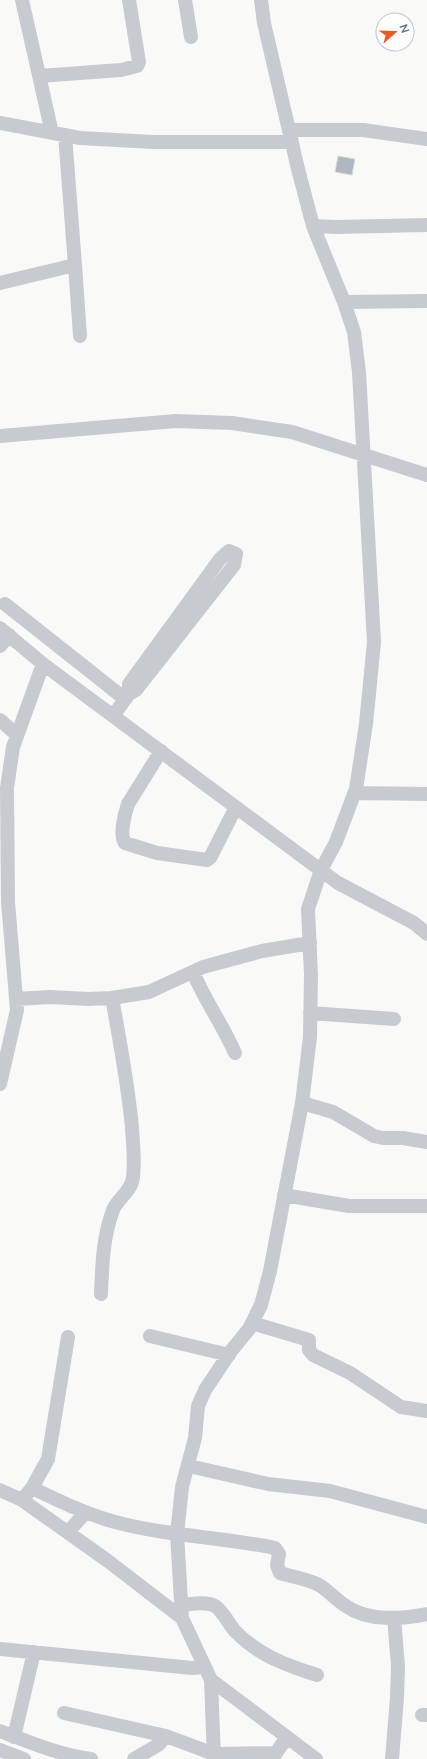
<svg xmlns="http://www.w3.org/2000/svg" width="427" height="1759" viewBox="0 0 427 1759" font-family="Lato,sans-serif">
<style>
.building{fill:#afb8be;stroke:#dbdbd9}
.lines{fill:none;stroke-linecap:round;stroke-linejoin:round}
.minor{stroke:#c7cbcf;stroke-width:14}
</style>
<rect width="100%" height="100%" fill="#f9f9f7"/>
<path class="building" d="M338 156 355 159 352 175 335 172Z"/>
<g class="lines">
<path class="minor" d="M22 0 52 133
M185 0 191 37
M39 76 121 70 137 66 139 62 129 0
M0 123 80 138 153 142H292
M289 130H363L427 139
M313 226 336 227 427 225
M75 265 80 336
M0 283 75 265 65 135
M344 302 427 301
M0 436 176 421 232 423 292 432 427 475
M5 604 125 699
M0 628 43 664 338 883 414 923 427 934
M0 646 9 635
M113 716 129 694 136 690 234 565 236 554 229 551 220 559 129 684V694
M0 720 17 735
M161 751 128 804C125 813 119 835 125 843L157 853 207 860 210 858 236 807
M354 793 427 794
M193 972C205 1001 223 1025 235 1053
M16 999 50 997 88 999 112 998 149 992 203 967 262 951 310 943
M310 1013 394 1019
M0 1084 17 1010 8 902 7 788 13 747 43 664
M302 1103 333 1112 374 1136 383 1138H403L427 1142
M284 1195 349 1206H427
M101 1294C102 1267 103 1236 113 1210 118 1198 132 1191 133 1177 135 1161 133 1144 132 1128 128 1084 120 1041 112 998
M252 1323 309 1340V1350L313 1355 350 1373 401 1407 427 1411
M150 1336 229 1355
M189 1466 268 1484 330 1491 427 1517
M32 1488 48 1459 68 1337
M0 1490 22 1500 108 1561 182 1618 211 1680 316 1759
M22 1500 32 1488C59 1501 86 1514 115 1522 167 1536 222 1537 275 1548L279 1554 277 1565 280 1573C293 1577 307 1579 319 1585 329 1591 336 1600 346 1606 369 1622 401 1619 427 1614
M68 1532 86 1512
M182 1605C192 1604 206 1601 215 1606 224 1612 229 1625 236 1632 258 1655 288 1666 317 1675
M182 1618 177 1534 182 1487 195 1438 198 1406 205 1390 231 1351 249 1329 261 1305 270 1271 302 1103 310 1037 311 975 308 909 321 870 336 842 356 789 366 724 374 642 359 372 354 332 344 302 313 226 298 169 264 23 261 0
M0 1649 192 1668 205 1667
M211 1680 214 1759
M64 1713 166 1736
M422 1715H427
M0 1731C30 1742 59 1755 91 1759
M14 1737 34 1652
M0 1750 24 1759
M134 1759 158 1745 166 1736 214 1754 276 1753 287 1737
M392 1759 397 1698 398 1666 394 1618"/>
</g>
<g transform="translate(395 32) rotate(70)"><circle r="19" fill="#ffffff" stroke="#c0c7ce"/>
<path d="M0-3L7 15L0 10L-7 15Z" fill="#f05820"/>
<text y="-6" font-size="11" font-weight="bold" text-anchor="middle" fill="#627484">N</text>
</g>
</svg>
